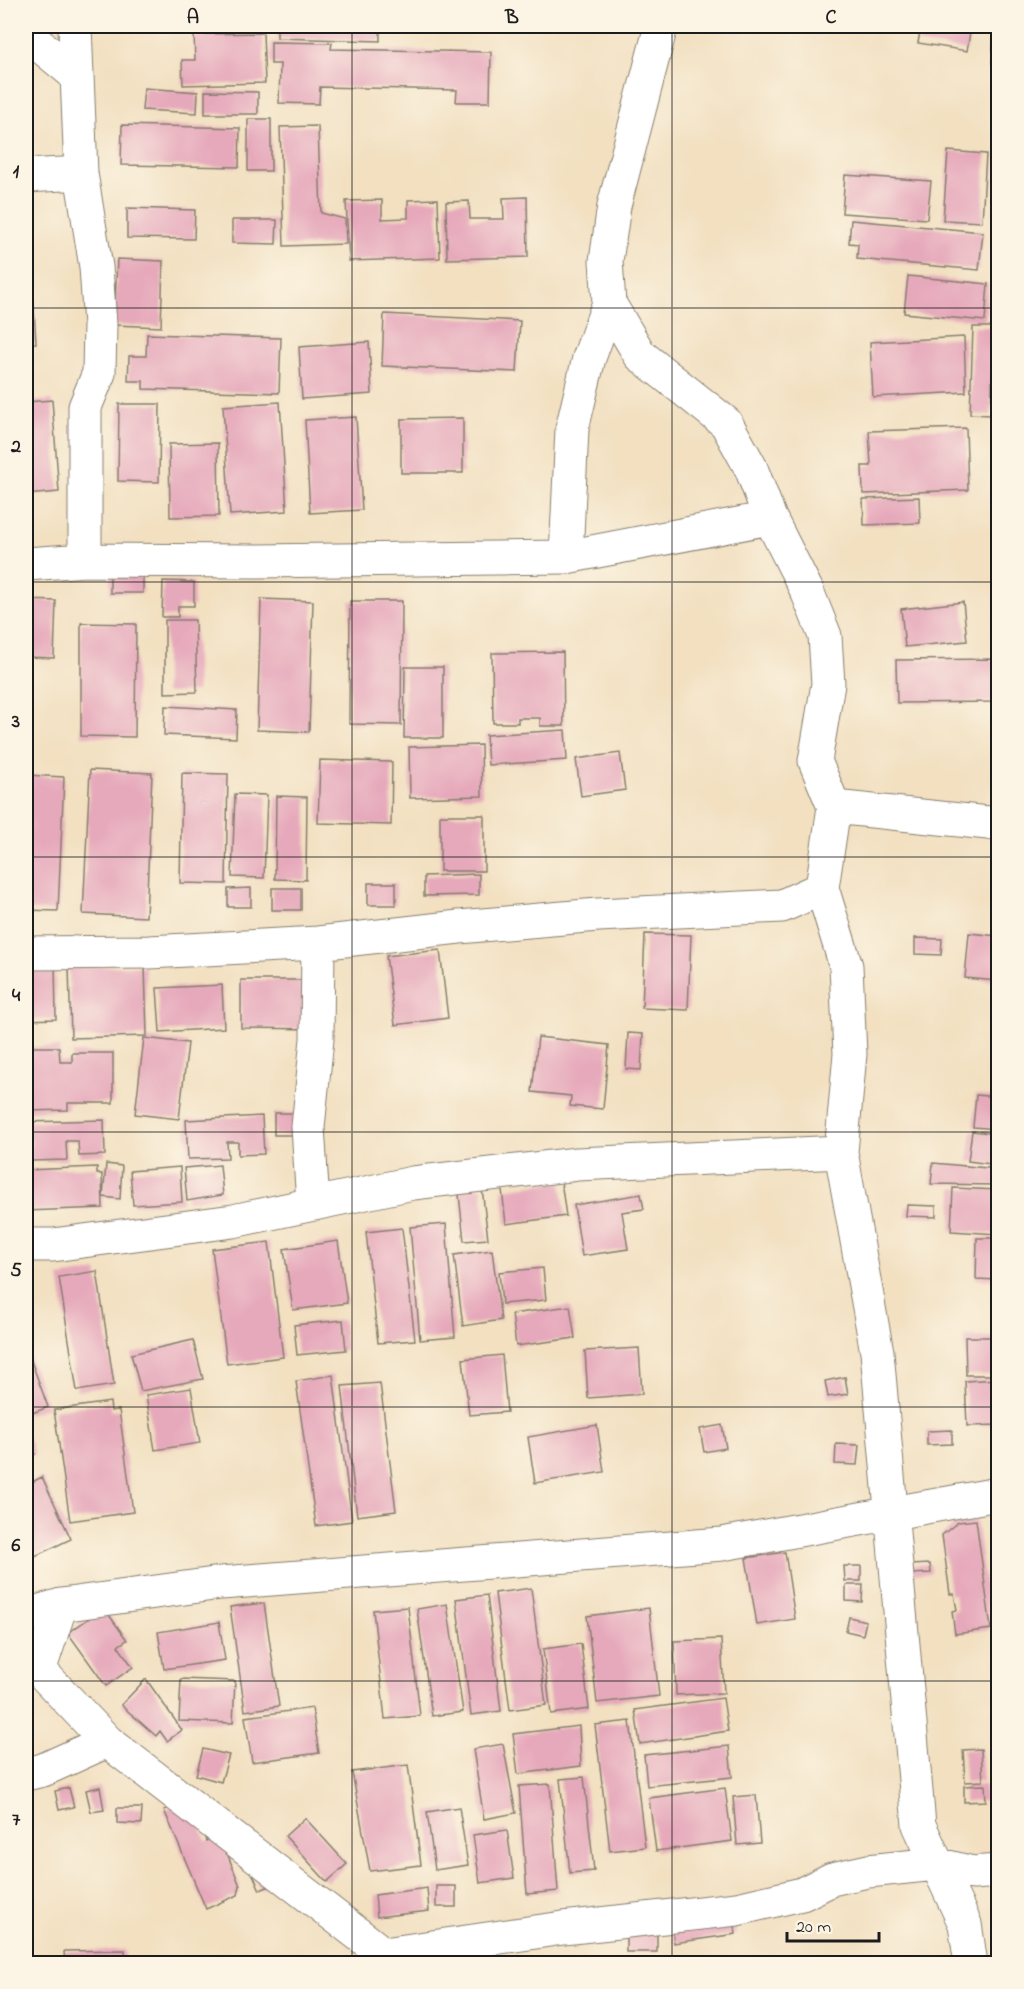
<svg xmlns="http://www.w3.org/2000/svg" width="1024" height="1989" viewBox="0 0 1024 1989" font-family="'Indie Flower',sans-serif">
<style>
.building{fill:#e6a9bb}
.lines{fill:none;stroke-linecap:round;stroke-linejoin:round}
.minor-casing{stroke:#877e6e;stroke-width:35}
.minor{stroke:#fff;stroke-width:33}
.grid{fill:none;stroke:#1c1c1c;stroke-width:1.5;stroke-opacity:0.55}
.neatline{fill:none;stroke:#1c1c1c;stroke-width:2}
.grid-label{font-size:20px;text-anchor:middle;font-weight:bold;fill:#1c1c1c}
</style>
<rect width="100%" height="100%" fill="#fcf5e5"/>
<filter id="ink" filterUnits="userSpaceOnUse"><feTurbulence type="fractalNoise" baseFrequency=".0167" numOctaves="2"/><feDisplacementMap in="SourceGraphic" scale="12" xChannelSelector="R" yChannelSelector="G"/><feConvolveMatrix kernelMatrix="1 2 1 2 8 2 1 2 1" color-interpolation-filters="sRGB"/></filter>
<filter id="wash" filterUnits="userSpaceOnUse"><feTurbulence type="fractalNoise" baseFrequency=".008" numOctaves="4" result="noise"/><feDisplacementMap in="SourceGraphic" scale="24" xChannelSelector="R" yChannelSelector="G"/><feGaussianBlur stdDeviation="1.35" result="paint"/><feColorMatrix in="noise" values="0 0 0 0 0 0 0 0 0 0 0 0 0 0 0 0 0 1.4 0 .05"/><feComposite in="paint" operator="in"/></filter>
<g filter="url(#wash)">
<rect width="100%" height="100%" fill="#f2e0c1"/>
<g id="blocks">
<path class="building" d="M277 26H380V41L277 38Z
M921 26H971L967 51 918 43Z
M994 28H998V64L992 63Z
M263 33 265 83 183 85 182 60H195L194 34Z
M271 42 332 43 331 49 491 52 490 102H456L457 90 320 87 319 104 279 103 280 64H271Z
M144 88 198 92 197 113 142 110Z
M205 91 258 92V114H205Z
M248 119H271V171H248Z
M122 125 240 128 239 167 121 165Z
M318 126 321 213 345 219 346 244 284 246 280 127Z
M948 151 986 154 982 222 943 220Z
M997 154H998V226H993Z
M845 175 931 181 927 219 842 213Z
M527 197 528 257 447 259 446 202 469 201 470 219H504L503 198Z
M438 199 440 258 349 261 346 201 382 200V219L408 218V200Z
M127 208 195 210 194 239 127 238Z
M232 220H277L276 244 232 243Z
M851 220 983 232 979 270 857 259 858 244 849 243Z
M26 226H29L36 343 26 344Z
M117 259 163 261 161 327 114 325Z
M908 276 988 284 985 321 904 313Z
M384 314 520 321 517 372 382 366Z
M973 327H994L991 415 970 414Z
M147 334 281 338 279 393 143 389V381H128L129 356H146Z
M964 337 966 392 873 397 870 342Z
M369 342 372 394 302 399 299 347Z
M52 400 59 492 26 495V402Z
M280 402 287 511 230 515 223 406Z
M119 404H160L159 482 118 481Z
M356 417 362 510 310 513 305 420Z
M463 418V473H401V419Z
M966 428 968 490 863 494 862 466H871L869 431Z
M218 443 219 516 170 517 169 444Z
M919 497 920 523 864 525 863 499Z
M110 569H143V593H110Z
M163 581 194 582V606H178V617H162Z
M261 599 313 601 309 732 257 730Z
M26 600 56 601 54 658 26 657Z
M350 601H402L401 725 349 724Z
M963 602 967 641 905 647 901 609Z
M165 620H195L197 692 165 693Z
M81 623 136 624 135 737 81 736Z
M563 652 564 726H540V718H518V723H493L492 653Z
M998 659V702L897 703 896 660Z
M405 667H443V738H404Z
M165 706 237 710 236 738 164 735Z
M565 730 567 760 488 765 486 735Z
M481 745 482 796 410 798 409 747Z
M620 753 625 790 581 796 576 759Z
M320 760 392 762 391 825 318 823Z
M90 770 152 773 146 917 83 914Z
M182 773 228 774 226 884 180 883Z
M26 775 64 777 58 911 26 910Z
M235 794 267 795 264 878 232 877Z
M276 796 307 797 306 880 275 879Z
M440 815H484V871H440Z
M479 874V895L424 896V876Z
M368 883H396V905H368Z
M251 888V907H228V889Z
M272 888H301V910H272Z
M969 933 998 936V981L965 978Z
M645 934 691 935 688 1010 642 1008Z
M915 938 942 939 941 955 915 954Z
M440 950 448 1018 395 1025 386 956Z
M55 962 56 1019 26 1020V963Z
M145 966 147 1036 71 1038 69 967Z
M241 980H313V1029L241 1028Z
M222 985 224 1028 160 1032 157 988Z
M628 1033 643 1034 641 1070 626 1069Z
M538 1037 609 1045 603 1109 570 1106 571 1096 532 1092Z
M144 1038 188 1043 179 1119 135 1114Z
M26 1047H59L60 1062H72V1053H113V1103H68V1110L26 1111Z
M976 1095 998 1097V1129L973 1127Z
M274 1113H298V1135H274Z
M262 1116 264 1154 238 1155V1142H227L228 1158 188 1159 186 1120Z
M104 1120 105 1155 79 1156 78 1141H66L67 1160 31 1161V1139H26V1122Z
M972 1131 998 1134V1165L968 1161Z
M933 1163 998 1169V1185L931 1184Z
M106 1164 122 1166 120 1199 103 1197Z
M220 1165 223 1195 187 1201 184 1168Z
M97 1167V1174H102L103 1208 26 1211V1170Z
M180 1167 182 1202 133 1205 130 1171Z
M561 1181 566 1216 506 1224 502 1189Z
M458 1185 482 1188 488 1239 464 1241Z
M953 1188 998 1190V1234L951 1231Z
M641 1194 644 1209 622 1212 628 1249 582 1256 574 1205Z
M907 1205 936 1206V1217L906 1216Z
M446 1224 455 1337 420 1340 410 1227Z
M402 1228 415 1340 378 1343 366 1232Z
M977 1238H998V1280L976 1279Z
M338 1241 347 1303 293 1310 284 1249Z
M269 1242 283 1357 227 1364 212 1249Z
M492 1250 501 1320 463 1326 454 1255Z
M543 1268 546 1300 502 1304 499 1272Z
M97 1271 114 1385 77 1391 59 1277Z
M570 1306 575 1338 516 1346 512 1314Z
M343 1320 346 1350 297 1355 294 1325Z
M965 1337H998V1375H966Z
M193 1340 203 1379 141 1391 131 1354Z
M26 1347 48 1407 27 1415 26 1411Z
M639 1348 642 1394 588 1398 585 1351Z
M502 1355 507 1412 469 1415 463 1359Z
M333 1375 352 1521 316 1526 296 1381Z
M845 1377 848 1394 828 1397 825 1381Z
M998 1379V1425L967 1426 965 1381Z
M380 1383 396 1511 357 1516 342 1386Z
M191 1388 200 1443 155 1450 146 1395Z
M110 1402 111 1411 119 1410 133 1512 70 1521 54 1410Z
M597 1425 604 1472 535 1483 528 1437Z
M722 1425 726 1448 704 1452 700 1429Z
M952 1430V1444L927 1445V1431Z
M26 1434 35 1454 26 1458Z
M836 1444 859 1445 857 1465 835 1464Z
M42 1477 71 1539 31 1558 26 1546V1528L30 1523 26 1514V1485Z
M976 1520 991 1629 955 1634 952 1611 957 1610 954 1594H950L942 1535 958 1522Z
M785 1552 795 1619 757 1625 746 1558Z
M930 1564 931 1573 911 1574 910 1565Z
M844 1566H861V1581H845Z
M846 1585H863L862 1602 846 1601Z
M531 1588 546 1705 510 1710 495 1593Z
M487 1595 501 1711 471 1715 456 1599Z
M264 1603 279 1706 245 1711 230 1607Z
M447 1604 463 1712 432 1716 417 1609Z
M408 1607 420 1716 385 1719 373 1610Z
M104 1608 127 1640 118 1646 133 1667 106 1686 68 1633Z
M649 1608 659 1696 597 1703 587 1616Z
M849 1617 866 1621 863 1635 846 1631Z
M219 1622 225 1660 164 1669 158 1632Z
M721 1639 724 1693 676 1695 674 1641Z
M581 1644 589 1709 551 1714 543 1649Z
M146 1679 182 1730 167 1741 160 1731 156 1736 121 1705Z
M181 1679 235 1681 233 1723 179 1721Z
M723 1698 728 1731 640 1744 635 1710Z
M312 1708 319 1753 252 1762 245 1717Z
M630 1721 645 1847 610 1851 595 1725Z
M579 1726 581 1766 518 1774 513 1734Z
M503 1744 516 1813 484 1819 473 1749Z
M729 1746 732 1777 647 1786 644 1755Z
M203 1749 229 1755 221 1782 196 1775Z
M981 1749 983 1781 965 1782 963 1750Z
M408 1765 421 1865 370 1871 352 1772Z
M584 1777 594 1871 570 1873 560 1779Z
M550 1784 558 1891 527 1894 519 1786Z
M985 1785 986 1801 964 1802V1786Z
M100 1787 104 1810 91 1812 86 1790Z
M69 1788 74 1807 59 1810 55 1791Z
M725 1788 732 1841 656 1851 649 1798Z
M756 1795 760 1843 737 1845 733 1797Z
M179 1804 200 1825 206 1841 213 1837 225 1848 240 1886 238 1895 206 1909 164 1810Z
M459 1807 468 1865 435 1870 427 1812Z
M117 1808H142L141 1824 117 1823Z
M305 1818 347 1864 327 1882 285 1836Z
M507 1830 514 1878 480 1883 473 1835Z
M251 1870 275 1884 260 1890Z
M436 1886H456V1907H436Z
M427 1888 429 1911 377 1917 375 1895Z
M733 1913 736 1934 674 1943 671 1921Z
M626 1927H657V1952H626Z
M125 1950V1964H65L64 1951Z"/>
</g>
</g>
<g filter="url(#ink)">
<use href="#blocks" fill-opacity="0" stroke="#877e6e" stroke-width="1.5"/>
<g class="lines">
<defs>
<path id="minor" d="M75 26 81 173 96 267 100 325 99 373 85 407V560
M661 26 614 206 606 261 609 303 640 355 726 423 751 468 770 518 807 591 825 636 828 684 815 761 834 807 822 888 846 966 850 1054 841 1152 877 1352 919 1825 965 1924 971 1964
M26 34 77 76
M26 176 81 173
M566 557 572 429 589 358 609 303
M26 564 85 560 257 561 566 557 770 518
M834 807 998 824
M26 953 149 952 318 943 459 927 598 915 782 906 822 888
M313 1204 308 1127 317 1039 318 943
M26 1245H53L233 1221 413 1183 577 1164 841 1152
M26 1615 61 1605 221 1583 722 1544 998 1494
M26 1656 107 1741 384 1954 392 1964
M39 1671 61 1605
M26 1774 43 1770 107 1741
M384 1954 563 1928 737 1909 802 1894 832 1879 868 1871 936 1864 973 1873 998 1871"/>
</defs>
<use href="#minor" class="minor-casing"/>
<use href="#minor" class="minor"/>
</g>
</g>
<path class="grid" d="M352 26V1964M672 26V1964M26 308H998M26 582H998M26 857H998M26 1132H998M26 1407H998M26 1681H998"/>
<rect width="1024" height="1989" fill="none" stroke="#fcf5e5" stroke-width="66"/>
<path d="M787 1932v9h92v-9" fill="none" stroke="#1c1c1c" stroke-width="3"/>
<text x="796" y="1932" font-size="18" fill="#1c1c1c" stroke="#fcf5e5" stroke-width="4.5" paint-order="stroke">20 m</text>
<rect x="33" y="33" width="958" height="1923" class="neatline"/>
<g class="grid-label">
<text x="193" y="23">A</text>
<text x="512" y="23">B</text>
<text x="831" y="23">C</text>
<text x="16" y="177">1</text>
<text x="16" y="452">2</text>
<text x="16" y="727">3</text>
<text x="16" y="1001">4</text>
<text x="16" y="1276">5</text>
<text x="16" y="1551">6</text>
<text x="16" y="1825">7</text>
</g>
</svg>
